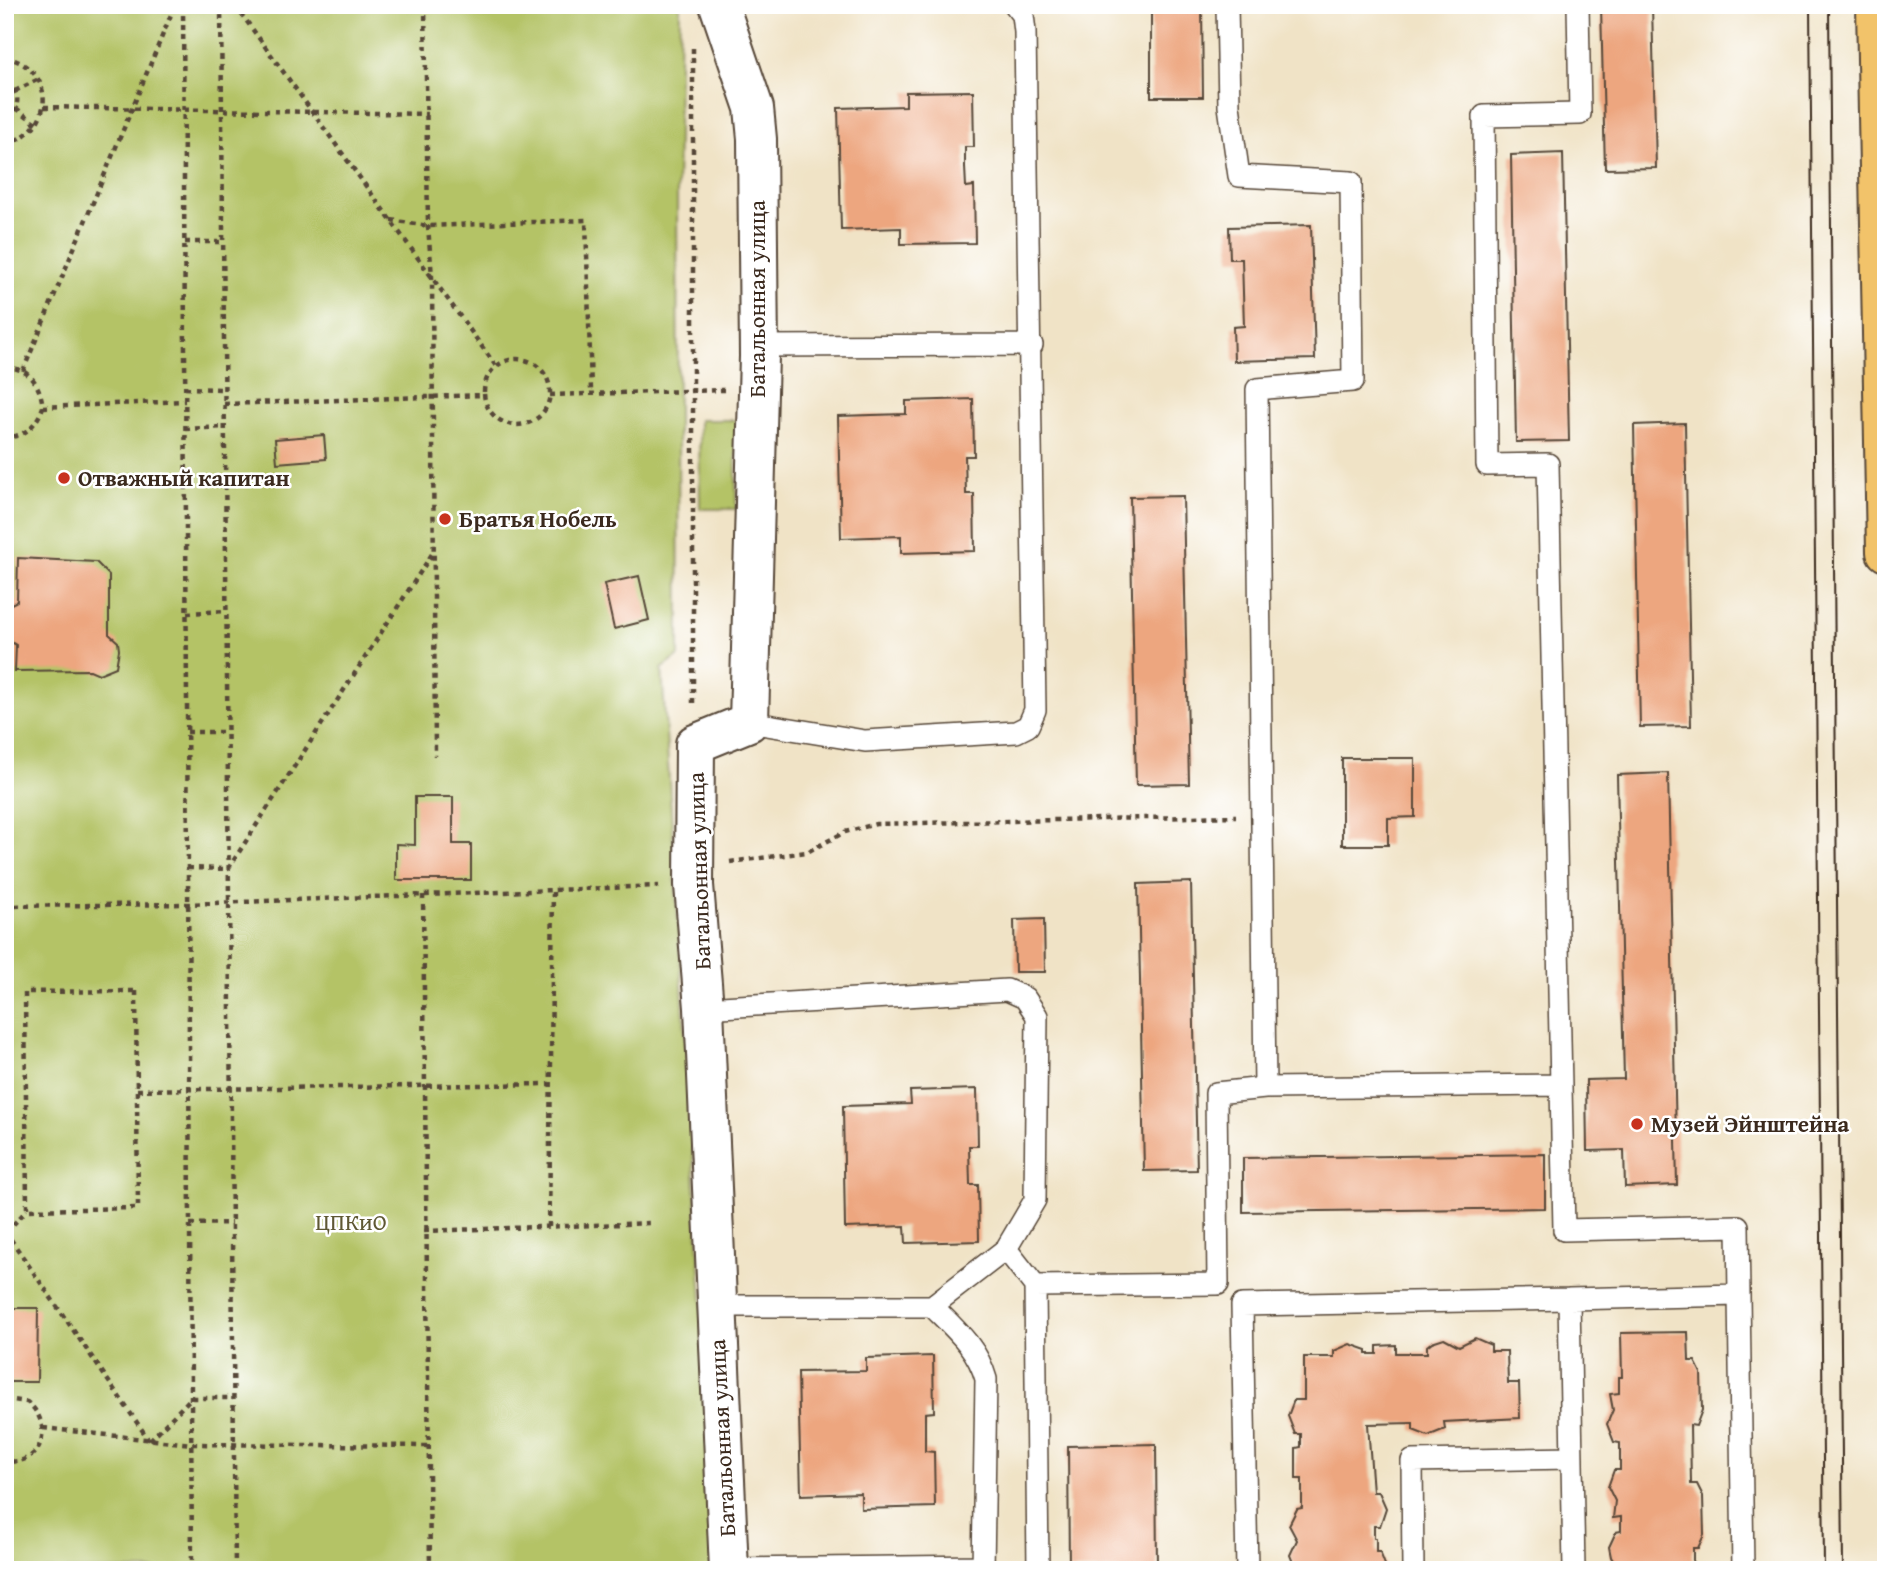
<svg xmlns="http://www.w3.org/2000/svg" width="1891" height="1575" viewBox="0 0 1891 1575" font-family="'Gentium Book Plus',serif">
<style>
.green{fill:#b4c366;stroke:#787642;stroke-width:2}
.building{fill:#eda67f}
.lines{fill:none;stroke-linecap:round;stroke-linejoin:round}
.lane-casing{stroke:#564637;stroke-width:24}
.street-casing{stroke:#564637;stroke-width:42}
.primary-casing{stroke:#564637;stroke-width:42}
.path{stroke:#564637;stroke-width:4.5;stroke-dasharray:5 5;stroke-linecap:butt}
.lane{stroke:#fff;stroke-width:21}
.street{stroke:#fff;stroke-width:38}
.primary{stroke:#f2c36a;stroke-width:38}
.tram{stroke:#3b2a1e;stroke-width:2}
.poi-dot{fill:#c8321e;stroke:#fff;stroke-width:2.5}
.labels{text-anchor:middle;stroke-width:5;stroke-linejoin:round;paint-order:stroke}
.street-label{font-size:23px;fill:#3b2a1e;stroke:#fff}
.poi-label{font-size:23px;font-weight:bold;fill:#3b2a1e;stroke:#fff;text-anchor:start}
.park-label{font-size:23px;fill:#5f5834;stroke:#fff}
</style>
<rect width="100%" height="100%" fill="#fff"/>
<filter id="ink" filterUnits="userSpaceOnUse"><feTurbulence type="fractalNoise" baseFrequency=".0143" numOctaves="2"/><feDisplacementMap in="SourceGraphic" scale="14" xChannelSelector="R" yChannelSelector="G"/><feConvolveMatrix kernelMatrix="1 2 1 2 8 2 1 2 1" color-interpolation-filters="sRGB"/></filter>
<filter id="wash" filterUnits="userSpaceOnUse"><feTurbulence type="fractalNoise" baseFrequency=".00686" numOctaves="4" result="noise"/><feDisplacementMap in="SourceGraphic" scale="28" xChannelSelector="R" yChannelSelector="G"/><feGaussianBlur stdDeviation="1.57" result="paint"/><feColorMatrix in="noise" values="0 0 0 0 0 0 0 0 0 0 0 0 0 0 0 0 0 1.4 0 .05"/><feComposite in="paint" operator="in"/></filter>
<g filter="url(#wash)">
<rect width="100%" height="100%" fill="#f0e3c6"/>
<path class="green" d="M5 5H680L677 192 679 656 662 669 719 1570H5Z
M699 420H736V509H700Z"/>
<g id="blocks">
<path class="building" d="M1151 5H1202L1203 97H1151Z
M1601 5H1652L1656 168 1605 169Z
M973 91 974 147H965V167L966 187 974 186 975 243 901 244V228L841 230 838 108 906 106V92Z
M1563 153 1569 441 1516 442 1511 155Z
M1311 225 1315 359 1234 361 1233 327 1244 326 1242 259H1230L1229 227Z
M973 399 974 456H965L966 494H974L975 551 901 553V536L841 538 838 416 906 414V401Z
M1685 423 1691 726 1640 727 1634 425Z
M324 435 326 459 277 463 275 439Z
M1183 496 1189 784 1136 785 1130 497Z
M18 558 96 562 109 575V634L118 642 119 650 116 667 99 674 90 670 15 671 16 645 5 638V607L17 601Z
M639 576 649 620 614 629 604 584Z
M1342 758H1415V817L1388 818V845H1342Z
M1668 773 1677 1185 1625 1187 1624 1150 1587 1151 1586 1080 1624 1079 1617 775Z
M415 797H453V844H471V880H396V844L415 845Z
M1191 882 1197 1170 1144 1171 1138 884Z
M1044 919 1045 972H1015L1014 920Z
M977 1089 978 1146H969L970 1185H978L979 1241 906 1243 905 1226 845 1228 843 1106 911 1104 910 1091Z
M1545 1154V1208L1243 1212V1158Z
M5 1308H38L37 1382H5Z
M1688 1332 1689 1361H1695L1701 1373 1702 1410 1696 1426 1690 1425 1691 1484H1697L1703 1496 1704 1535 1698 1548H1693V1570H1622V1566L1616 1565 1611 1557 1609 1547 1616 1532 1621 1531V1517L1613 1518 1615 1501 1608 1487 1614 1470H1620V1443L1614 1442 1607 1424 1613 1410 1610 1394 1619 1393V1377H1622L1621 1333Z
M1444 1338 1459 1346 1475 1338 1491 1345V1351H1507L1508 1383H1519L1520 1418 1444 1422 1445 1429 1428 1436 1413 1430V1423L1368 1424 1373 1492H1379L1386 1508 1380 1526H1374V1538H1376V1552H1380L1387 1570H1296L1290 1555 1297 1540 1289 1525 1297 1509 1302 1508V1479H1296V1448L1301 1447V1434H1295L1288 1416 1294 1400H1304V1357H1334V1351L1350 1344 1367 1350V1354H1377V1346L1396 1345V1353H1427V1346L1432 1342Z
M933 1356 934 1412 925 1413V1451L934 1452 935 1507 861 1509V1493L801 1495 798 1372 866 1371V1358Z
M1156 1444 1157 1570H1069L1068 1446Z"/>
</g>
</g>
<g filter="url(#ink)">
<use href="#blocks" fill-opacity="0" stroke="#564637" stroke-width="2"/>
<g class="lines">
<defs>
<path id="lane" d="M1227 5 1229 106 1239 176 1351 182 1353 381 1257 389 1265 1088 1561 1085
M1578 5 1580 114 1484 116 1487 465 1548 464 1564 1230 1738 1226 1743 1570
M759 346 1032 345
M749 722 865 741 1016 732 1028 726 1035 710 1025 32 1023 15 1015 5
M704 1008 1007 990 1025 998 1037 1016 1035 1200 1006 1249 932 1306
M1006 1249 1035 1286 1038 1570
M1035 1286 1218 1284 1216 1093 1265 1088
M716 1306H932C955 1329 977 1347 986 1379L983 1570
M728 1569 983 1566
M1247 1570 1242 1305 1569 1299
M1413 1570 1412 1461 1572 1458
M1574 1570 1569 1299 1738 1295"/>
<path id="street" d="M719 5 754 108 757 139 759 356 749 722 695 744 694 885 704 1008 729 1570"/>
<path id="primary" d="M1876 5 1886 552"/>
</defs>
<use href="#lane" class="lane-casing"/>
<use href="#street" class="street-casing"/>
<use href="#primary" class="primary-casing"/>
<path class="path" d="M183 5 192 1570
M221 5 235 1570
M235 5 496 366
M425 5 428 226 432 277 435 756
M693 48V708
M5 57C57 69 56 131 5 144
M5 84C17 89 19 97 16 108L5 116
M15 91 39 79
M44 107 427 114
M16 108 37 124
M391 220 428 226 586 220 591 391
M185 242H223
M484 392a33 33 0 1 1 66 0a33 33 0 1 1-66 0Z
M5 367C30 368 40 384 43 407 37 424 25 438 5 437
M23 371 175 5
M185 388 224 389
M550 395 724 390
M224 404 483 395
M43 407 185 401
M185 429 224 427
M187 613 226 611
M187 732H227
M730 862 807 852 845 832 876 824 1236 816
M188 868 228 869 432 554
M423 895 430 1570
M5 906 188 904 659 886
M136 991 138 1208 27 1210 25 992Z
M137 1090 550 1084
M190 1224 231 1223
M549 1227 553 890
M5 1231 149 1440
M424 1231 652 1223
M6 1232 27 1210
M5 1399 27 1402C55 1424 43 1467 5 1461
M43 1428 191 1444 428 1446
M150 1440 191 1398H233"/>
<use href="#lane" class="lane"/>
<use href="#street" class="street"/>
<use href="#primary" class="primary"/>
<path class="tram" d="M1810 5 1824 1570
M1829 5 1843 1570"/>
</g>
</g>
<g class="poi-dot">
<circle cx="64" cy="478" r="7"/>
<circle cx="445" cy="519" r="7"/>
<circle cx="1637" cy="1124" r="7"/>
</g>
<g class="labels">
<g class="street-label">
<text transform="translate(757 299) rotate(-90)" y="8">Батальонная улица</text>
<text transform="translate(699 871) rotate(-92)" y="8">Батальонная улица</text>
<text transform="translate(722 1438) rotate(-93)" y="8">Батальонная улица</text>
</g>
<g class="poi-label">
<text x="78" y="486">Отважный капитан</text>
<text x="459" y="527">Братья Нобель</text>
<text x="1651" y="1132">Музей Эйнштейна</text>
</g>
<g class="park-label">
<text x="351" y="1230">ЦПКиО</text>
</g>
</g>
<rect width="1891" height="1575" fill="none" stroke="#fff" stroke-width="28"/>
</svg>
